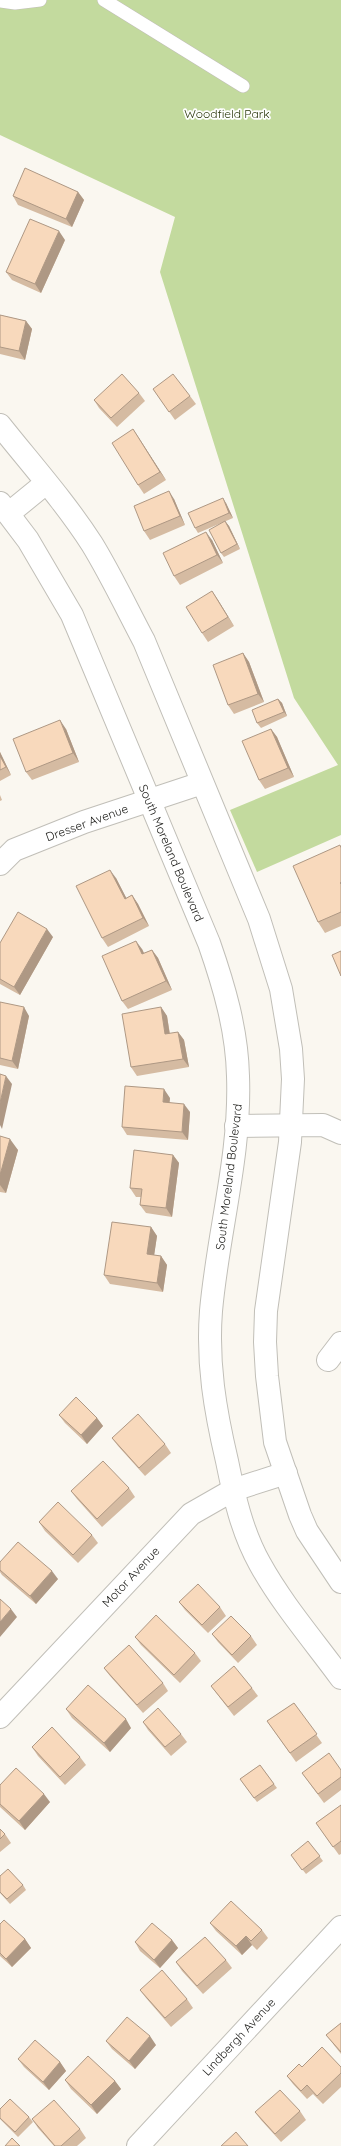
<svg xmlns="http://www.w3.org/2000/svg" width="341" height="2146" viewBox="0 0 341 2146" font-family="Quicksand,sans-serif">
<style>
.green{fill:#c3da9e}
.lines{fill:none;stroke-linecap:round;stroke-linejoin:round}
.service-casing{stroke:#c1bfb8;stroke-width:14}
.minor-casing{stroke:#c1bfb8;stroke-width:24}
.tertiary-casing{stroke:#c1bfb8;stroke-width:24}
.service{stroke:#fff;stroke-width:13}
.minor{stroke:#fff;stroke-width:22}
.tertiary{stroke:#fff;stroke-width:22}
.wall{fill:#d5bba2}
.shaded-wall{fill:#ae9884}
.building{fill:#f8d9bc;stroke:#ae9884}
.labels{text-anchor:middle;stroke-width:3.5;stroke-linejoin:round;paint-order:stroke}
.park-label{font-size:12px;fill:#273507;stroke:#fff}
.street-label{font-size:12px;fill:#1c1c19;stroke:#fff}
</style>
<rect width="100%" height="100%" fill="#faf7f0"/>
<path class="green" d="M0 0H341V835L257 872 230 810 338 765 294 698 160 272 175 217 0 135Z"/>
<g class="lines">
<defs>
<path id="service" d="M104 0 243 86
M0 1 15 3 40 0"/>
<path id="minor" d="M0 864 14 850 84 822 202 783
M236 1126 323 1125 341 1133
M328 1360 341 1343
M0 1717 191 1514 233 1490 286 1473
M138 2146 341 1927"/>
<path id="tertiary" d="M0 425C31 464 65 502 92 544 111 575 127 609 144 641L259 919 281 989 291 1049 293 1079 290 1142 266 1311 265 1342 267 1376 275 1442 300 1515 307 1531 341 1582
M0 503 28 540 72 615 209 943C224 986 237 1030 238 1076 241 1155 218 1232 211 1311 207 1363 215 1410 227 1461 234 1496 242 1532 260 1564 282 1604 314 1641 341 1678
M8 514 46 483"/>
</defs>
<use href="#service" class="service-casing"/>
<use href="#minor" class="minor-casing"/>
<use href="#tertiary" class="tertiary-casing"/>
<use href="#service" class="service"/>
<use href="#minor" class="minor"/>
<use href="#tertiary" class="tertiary"/>
</g>
<path class="wall" d="M78 192 84 200 72 227 18 205 13 196Z
M65 240 41 293 12 280 6 272Z
M0 315 26 321 32 329 25 360 0 354Z
M153 389 190 396 196 404 175 420Z
M139 393 145 401 117 427 99 408 94 400Z
M133 429 166 480 144 494 138 485Z
M174 499 185 525 150 540 144 531Z
M226 503 233 518 198 533 195 528Z
M225 521 229 526 240 549 224 557 221 553Z
M212 540 223 563 180 585 174 576Z
M212 591 218 600 234 626 208 642 202 633Z
M243 653 249 662 264 702 234 714 228 705Z
M278 699 282 703 287 716 261 728 257 723Z
M66 729 79 762 32 780 26 772Z
M271 729 277 737 294 777 265 789 259 780Z
M0 752 11 775 0 781Z
M0 795 2 800 0 801Z
M341 847V926L325 933 318 922Z
M116 878 126 898 132 895 138 904 149 926 108 947 102 938Z
M53 937 20 995 0 984V943Z
M142 949 144 953 152 950 158 958 172 990 128 1009 122 1001Z
M0 1002 29 1016 18 1069 0 1065Z
M161 1007 167 1016 170 1034 178 1032 184 1040 189 1067 137 1076 131 1067Z
M170 1098 169 1102 190 1112 188 1140 127 1135 122 1127Z
M0 1136 18 1150 6 1193 0 1192Z
M173 1155 179 1163 172 1217 146 1213 140 1205 141 1197H136L130 1188Z
M151 1227 157 1236 154 1255 161 1256 167 1265 163 1292 110 1284 104 1275Z
M59 1415 97 1418 103 1426 87 1444 65 1423Z
M112 1438 165 1444 171 1453 145 1476 118 1446Z
M129 1488 135 1497 102 1527 77 1499 71 1491Z
M39 1522 92 1535 98 1543 78 1563 45 1531Z
M0 1562 58 1579 36 1604 2 1575 0 1572Z
M179 1602 220 1607 226 1616 208 1633 185 1610Z
M212 1634 251 1636 257 1645 238 1663 218 1642Z
M135 1637 195 1653 201 1661 180 1683 141 1645Z
M104 1668 163 1683 168 1691 143 1713 110 1676Z
M211 1686 252 1688 258 1696 234 1716 217 1694Z
M294 1703 322 1743 296 1762 267 1721Z
M66 1709 131 1728 110 1752 72 1718Z
M143 1722 181 1734 187 1742 171 1756 148 1730Z
M32 1747 80 1757 86 1765 65 1785 38 1756Z
M260 1765 277 1788 257 1802 240 1779Z
M341 1770V1790L324 1803 302 1773Z
M0 1785 50 1802 25 1830 0 1807Z
M341 1805V1854L339 1855 316 1823Z
M0 1829 5 1834 11 1843 0 1852Z
M308 1841 323 1861 306 1874 294 1859Z
M0 1876 23 1885 26 1890 10 1904 0 1893Z
M210 1923 262 1930 268 1938 257 1950 252 1945 242 1955 216 1931Z
M0 1924 25 1939 31 1948 12 1967 0 1956Z
M172 1940 178 1948 160 1968 140 1951 135 1942Z
M226 1960 232 1968 203 1994 182 1971 176 1962Z
M140 1990 187 1999 193 2008 171 2027 146 1998Z
M341 2023V2054L326 2035Z
M106 2041 156 2045 135 2069 112 2049Z
M18 2059 60 2062 66 2071 49 2090 24 2067Z
M341 2067V2087L323 2104 313 2094 307 2099 293 2084 287 2076Z
M65 2080 115 2081 121 2089 97 2114 71 2089Z
M0 2109 29 2117 33 2122 18 2137 0 2119Z
M300 2111 306 2120 281 2142 261 2120 255 2112Z
M32 2119 80 2129 86 2138 77 2146H54L38 2128Z"/>
<path class="shaded-wall" d="M78 192 84 200 72 227 66 219Z
M59 231 65 240 41 293 35 284Z
M26 321 32 329 25 360 19 351Z
M133 429 139 438 166 480 160 472Z
M169 491 174 499 185 525 180 516Z
M223 498 226 503 233 518 229 513Z
M225 521 229 526 240 549 237 544Z
M206 532 212 540 223 563 217 555Z
M212 591 218 600 234 626 228 617Z
M243 653 249 662 264 702 258 694Z
M278 699 282 703 287 716 284 712Z
M60 720 66 729 79 762 73 753Z
M271 729 277 737 294 777 288 768Z
M0 752 11 775 6 767 0 756Z
M110 870 116 878 131 907 125 899Z
M132 895 138 904 149 926 143 918Z
M47 929 53 937 20 995 14 987Z
M136 941 142 949 148 962 142 954Z
M152 950 158 958 172 990 166 981Z
M24 1007 29 1016 18 1069 12 1061Z
M161 1007 167 1016 171 1043 165 1034Z
M178 1032 184 1040 189 1067 183 1059Z
M6 1076 12 1084 2 1129 0 1125V1103Z
M164 1089 170 1098 169 1110 163 1102Z
M184 1104 190 1112 188 1140 182 1132Z
M10 1139 18 1150 6 1193 0 1185V1175Z
M173 1155 179 1163 172 1217 166 1208Z
M151 1227 157 1236 153 1263 147 1254Z
M161 1256 167 1265 163 1292 157 1283Z
M97 1418 103 1426 87 1444 81 1435Z
M52 1571 58 1579 36 1604 30 1596Z
M11 1609 17 1617 0 1637V1622Z
M126 1719 131 1728 110 1752 104 1743Z
M44 1794 50 1802 25 1830 19 1821Z
M246 1936 252 1945 242 1955 236 1946Z
M25 1939 31 1948 12 1967 6 1959Z
M172 1940 178 1948 160 1968 154 1960Z
M150 2036 156 2045 135 2069 129 2061Z
M60 2062 66 2071 49 2090 43 2082Z
M115 2081 121 2089 97 2114 91 2105Z"/>
<path class="building" d="M25 168 78 192 66 219 13 196Z
M30 219 59 231 35 284 6 272Z
M0 315 26 321 19 351 0 347Z
M122 374 139 393 111 418 94 400Z
M173 374 190 396 169 412 153 389Z
M133 429 160 472 138 485 112 443Z
M169 491 180 516 144 531 134 506Z
M223 498 229 513 195 528 188 513Z
M225 521 237 544 221 553 209 530Z
M206 532 217 555 174 576 163 553Z
M212 591 228 617 202 633 186 607Z
M243 653 258 694 228 705 213 665Z
M278 699 284 712 257 723 252 710Z
M60 720 73 753 26 772 13 739Z
M271 729 288 768 259 780 242 741Z
M0 756 6 767 0 770Z
M340 845 341 848V882L340 883 341 884V912L318 922 293 866Z
M110 870 125 899 132 895 143 918 102 938 76 886Z
M18 912 47 929 14 987 0 979V943Z
M136 941 142 954 152 950 166 981 122 1001 102 956Z
M341 951V976L332 955Z
M0 1002 24 1007 12 1061 0 1058Z
M161 1007 165 1034 178 1032 183 1059 131 1067 122 1014Z
M0 1074 6 1076 0 1103Z
M125 1086 164 1089 163 1102 184 1104 182 1132 122 1127Z
M0 1136 10 1139 0 1175Z
M134 1150 173 1155 166 1208 140 1205 142 1189 130 1188Z
M112 1222 151 1227 147 1254 161 1256 157 1283 104 1275Z
M76 1397 97 1418 81 1435 59 1415Z
M138 1414 165 1444 139 1468 112 1438Z
M103 1461 129 1488 97 1519 71 1491Z
M58 1502 92 1535 73 1555 39 1522Z
M18 1542 52 1571 30 1596 0 1570V1562Z
M198 1584 220 1607 202 1625 179 1602Z
M0 1599 11 1609 0 1622Z
M156 1615 195 1653 174 1675 135 1637Z
M231 1616 251 1636 232 1655 212 1634Z
M129 1645 163 1683 137 1705 104 1668Z
M234 1666 252 1688 228 1707 211 1686Z
M88 1685 126 1719 104 1743 66 1709Z
M294 1703 317 1734 290 1753 267 1721Z
M158 1708 181 1734 165 1747 143 1722Z
M52 1727 80 1757 60 1777 32 1747Z
M329 1753 341 1770V1777L318 1794 302 1773Z
M260 1765 274 1784 254 1798 240 1779Z
M16 1768 44 1794 19 1821 0 1804V1785Z
M341 1805V1841L333 1847 316 1823Z
M0 1829 5 1834 0 1839Z
M308 1841 320 1856 302 1870 291 1855Z
M8 1869 23 1885 7 1899 0 1892V1876Z
M231 1901 262 1930 251 1941 246 1936 236 1946 210 1923Z
M4 1920 25 1939 6 1959 0 1953V1924Z
M152 1923 172 1940 154 1960 135 1942Z
M205 1937 226 1960 197 1986 176 1962Z
M162 1970 187 1999 165 2018 140 1990Z
M127 2017 150 2036 129 2061 106 2041Z
M341 2023V2052L326 2035Z
M35 2040 60 2062 43 2082 18 2059Z
M322 2047 341 2067V2073L317 2096 307 2085 301 2091 287 2076 299 2064 302 2067Z
M88 2056 115 2081 91 2105 65 2080Z
M280 2090 300 2111 275 2134 255 2112Z
M10 2099 29 2117 15 2132 0 2118V2109Z
M54 2100 80 2129 61 2146H55L32 2119Z
M236 2132 248 2146H221Z
M12 2138 20 2146H5Z"/>
<g class="labels">
<g class="park-label">
<text x="227" y="118">Woodfield Park</text>
</g>
<g class="street-label">
<text transform="translate(87 823) rotate(-20)" y="4">Dresser Avenue</text>
<text transform="translate(171 853) rotate(67)" y="4">South Moreland Boulevard</text>
<text transform="translate(229 1177) rotate(-83)" y="4">South Moreland Boulevard</text>
<text transform="translate(131 1577) rotate(-47)" y="4">Motor Avenue</text>
<text transform="translate(239 2037) rotate(-47)" y="4">Lindbergh Avenue</text>
</g>
</g>
</svg>
